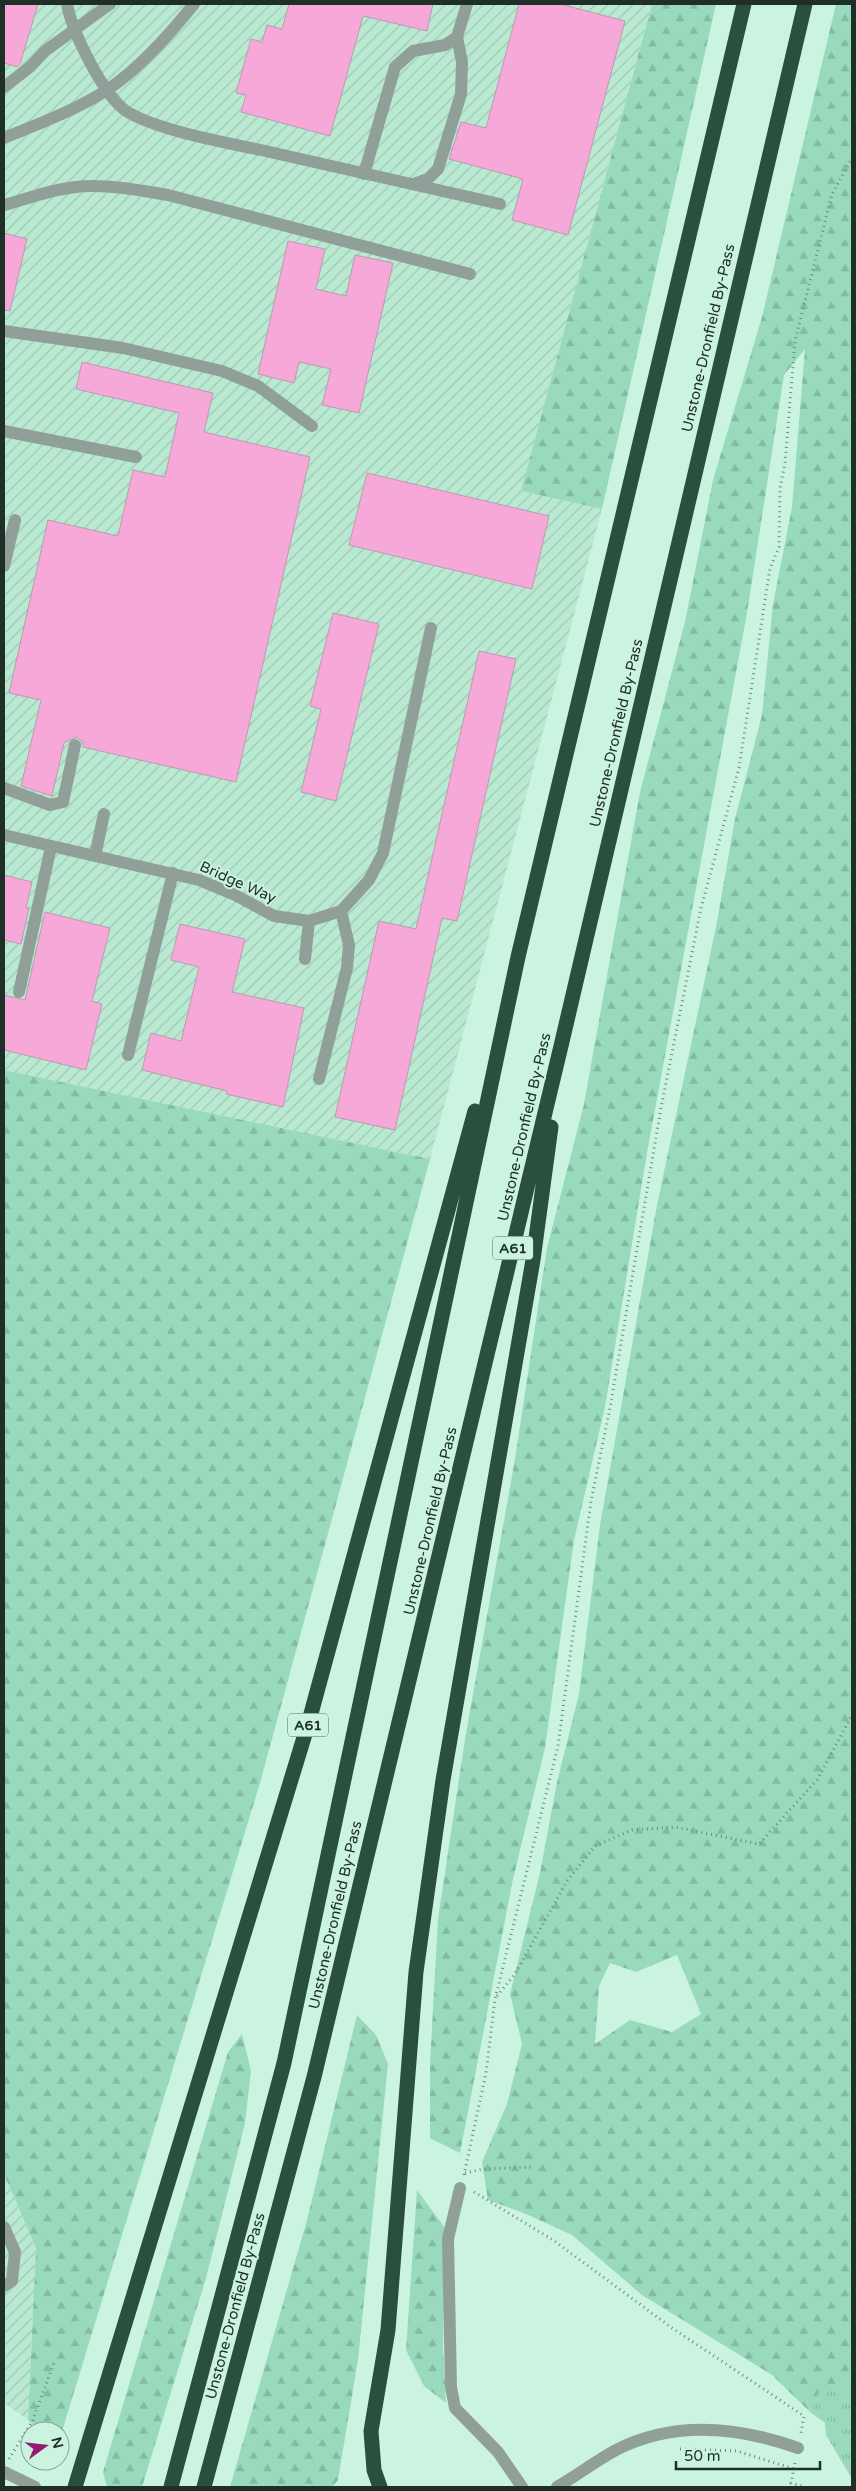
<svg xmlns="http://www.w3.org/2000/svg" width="856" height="2491" viewBox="0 0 856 2491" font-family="'Varela Round',sans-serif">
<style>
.industrial{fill:url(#industrial-furrows)}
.grass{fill:url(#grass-tufts)}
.forest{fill:url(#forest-firs);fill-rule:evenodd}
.building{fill:#f6a8d9;stroke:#bd9aaf}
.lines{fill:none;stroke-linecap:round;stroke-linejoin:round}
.path{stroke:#6f8a7d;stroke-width:3;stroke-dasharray:1 4;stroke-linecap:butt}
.minor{stroke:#90a098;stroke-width:12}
.highway{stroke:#2b4f3f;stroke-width:15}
.labels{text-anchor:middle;stroke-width:4;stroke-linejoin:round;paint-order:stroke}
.shield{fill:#cbf4e0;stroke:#53695e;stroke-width:1}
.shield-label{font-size:14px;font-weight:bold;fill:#1f2e27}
.street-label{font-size:15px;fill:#1f2e27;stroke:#cbf4e0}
</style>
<defs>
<pattern id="industrial-furrows" width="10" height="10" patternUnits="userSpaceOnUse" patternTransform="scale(1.25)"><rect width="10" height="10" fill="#bae9d2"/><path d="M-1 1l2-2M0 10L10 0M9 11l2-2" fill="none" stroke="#9fc8b4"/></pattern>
<pattern id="grass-tufts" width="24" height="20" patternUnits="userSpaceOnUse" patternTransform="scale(1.25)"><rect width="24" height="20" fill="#99dabc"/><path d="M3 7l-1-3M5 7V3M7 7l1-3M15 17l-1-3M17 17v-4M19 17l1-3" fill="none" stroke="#83bba2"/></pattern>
<pattern id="forest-firs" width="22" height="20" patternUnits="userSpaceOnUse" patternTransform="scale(1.25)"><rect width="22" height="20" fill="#99dabc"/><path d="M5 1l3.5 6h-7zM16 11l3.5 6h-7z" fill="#83bba2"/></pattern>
</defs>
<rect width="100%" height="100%" fill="#cbf4e0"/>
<path class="industrial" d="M4 4H652L521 491 602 509 430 1159 4 1070Z
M4 2174 36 2248 28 2420 4 2403Z"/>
<path class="grass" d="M852 2380V2479L826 2435 825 2423 810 2412 822 2385H849Z"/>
<path class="forest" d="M652 4H716L602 509 521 491Z
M836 4H852V2380L849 2385 822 2386 810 2412 772 2375 642 2295 572 2235 526 2214 488 2200 482 2162 507 2104 522 2044 510 1994 540 1873 557 1782 579 1694 600 1525 657 1205 717 922 735 819 762 715 773 604 792 507 805 349 784 375 747 613 647 1153 605 1407 574 1540 545 1748 513 1879 460 2153 430 2138V2063L438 1919 465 1739 515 1459 547 1248 584 1104 640 792 685 622 713 480 762 317ZM677 1955 701 2014 672 2032 630 2020 595 2044 599 1986 610 1963 636 1972Z
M4 1070 430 1159 260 1783 60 2438V2431H41L28 2420 36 2248 4 2174Z
M357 2015 376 2035 388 2064 358 2360 338 2480 332 2487H230L307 2220Z
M242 2034 251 2071 245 2123 206 2278 142 2487H107L103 2472 228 2052Z
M417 2190 445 2228 443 2346 446 2403 424 2386 406 2350Z"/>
<path class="building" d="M4 4H38L20 64 17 67 4 63Z
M289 4H433L427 31 363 16 330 136 241 112 246 95 236 93 251 39 262 42 267 25 282 29Z
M519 4H560L625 21 568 235 512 220 523 179 449 159 461 122 486 128Z
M4 233 27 239 10 311 4 310Z
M288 241 325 249 316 289 346 296 355 255 393 263 359 413 322 405 331 369 299 362 294 383 258 374Z
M82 362 213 393 204 432 310 457 236 782 83 747V742L76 737 64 743 52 796 21 786 41 700 9 693 48 520 118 536 133 470 165 477 179 413 76 389Z
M367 473 549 516 532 589 349 545Z
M333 613 379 624 336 801 301 792 321 709 310 706Z
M479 651 516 659 457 921 442 918 395 1130 335 1117 379 921 416 929Z
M4 875 32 882 26 908H29L21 944 4 940Z
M45 912 110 928 92 1001 102 1004 86 1070 4 1050V995L25 1000Z
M180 924 245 939 232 992 304 1008 283 1107 226 1094 227 1091 142 1070 151 1033 181 1041 199 967 171 960Z"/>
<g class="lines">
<path class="path" d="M497 1996 515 1974 567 1881 595 1846 632 1830 675 1827 759 1844 817 1780 852 1715
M465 2173 483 2169 534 2167
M464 2175 486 2073 495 1999 558 1746 591 1501 610 1408 661 1108 701 908 739 768 770 568 779 547 780 488 785 463 795 341 832 194 852 158
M474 2192 553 2240 672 2328 804 2416 801 2433
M680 2449 737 2451 794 2469
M9 2459 33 2420 55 2360
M795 2463 791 2483 805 2487"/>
<path class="minor" d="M67 4C72 32 100 87 121 107 144 128 228 143 261 150 340 168 420 186 500 204
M4 87 30 67 45 51 110 4
M4 138C38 124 76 110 107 90 140 68 170 34 194 4
M364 174 395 67 413 51 445 45 457 37
M414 184 428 179 438 169 461 94 462 62 457 37 467 4
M4 205C33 197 64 185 95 186 120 186 143 191 168 195L470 274
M4 331 123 348 222 371 258 386 312 426
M4 431 136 457
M4 566 15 520
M4 788 50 805 63 802 75 745
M4 835 199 880 235 895 274 916 309 921 341 911 369 880 383 853 431 628
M95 856 104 814
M305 959 309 921
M19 992 51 847
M128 1055 173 873
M319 1079 347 968 349 945 341 911
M460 2188 448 2239 451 2387 455 2408 498 2452 522 2487
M4 2227 15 2252 12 2281 4 2286
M4 2472 35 2487
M557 2487C577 2475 596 2461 616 2450 674 2420 739 2427 798 2448"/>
<path class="highway" d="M75 2487 309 1721 475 1111
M171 2487 284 2063 518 957 744 4
M204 2487 314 2077 561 1046 805 4
M380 2487 374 2470 371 2431 388 2330 416 1972 443 1780 533 1260 551 1127"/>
</g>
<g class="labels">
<g class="shield">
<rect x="493" y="1236.5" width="40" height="23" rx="4"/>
<rect x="288" y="1713.5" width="40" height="23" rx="4"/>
</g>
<g class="shield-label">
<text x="513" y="1253">A61</text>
<text x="308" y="1730">A61</text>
</g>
<g class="street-label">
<text transform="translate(708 338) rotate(-77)" y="5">Unstone-Dronfield By-Pass</text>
<text transform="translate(616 733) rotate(-77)" y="5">Unstone-Dronfield By-Pass</text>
<text transform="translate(238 882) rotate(24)" y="5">Bridge Way</text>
<text transform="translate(524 1127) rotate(-77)" y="5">Unstone-Dronfield By-Pass</text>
<text transform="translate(430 1521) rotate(-77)" y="5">Unstone-Dronfield By-Pass</text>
<text transform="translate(335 1915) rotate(-77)" y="5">Unstone-Dronfield By-Pass</text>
<text transform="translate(235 2306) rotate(-75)" y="5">Unstone-Dronfield By-Pass</text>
</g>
</g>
<rect width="856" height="2491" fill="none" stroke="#1f2e27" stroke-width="10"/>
<g transform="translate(45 2446) rotate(75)"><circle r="24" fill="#cbf4e0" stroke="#86a596"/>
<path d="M0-4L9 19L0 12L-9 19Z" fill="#951a74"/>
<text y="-8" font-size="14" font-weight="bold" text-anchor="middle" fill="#1f2e27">N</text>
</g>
<path d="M676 2461v8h144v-8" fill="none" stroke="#1f2e27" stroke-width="2.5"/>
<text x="684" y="2461" font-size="15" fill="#1f2e27" stroke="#cbf4e0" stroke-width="4" paint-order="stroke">50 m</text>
</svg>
